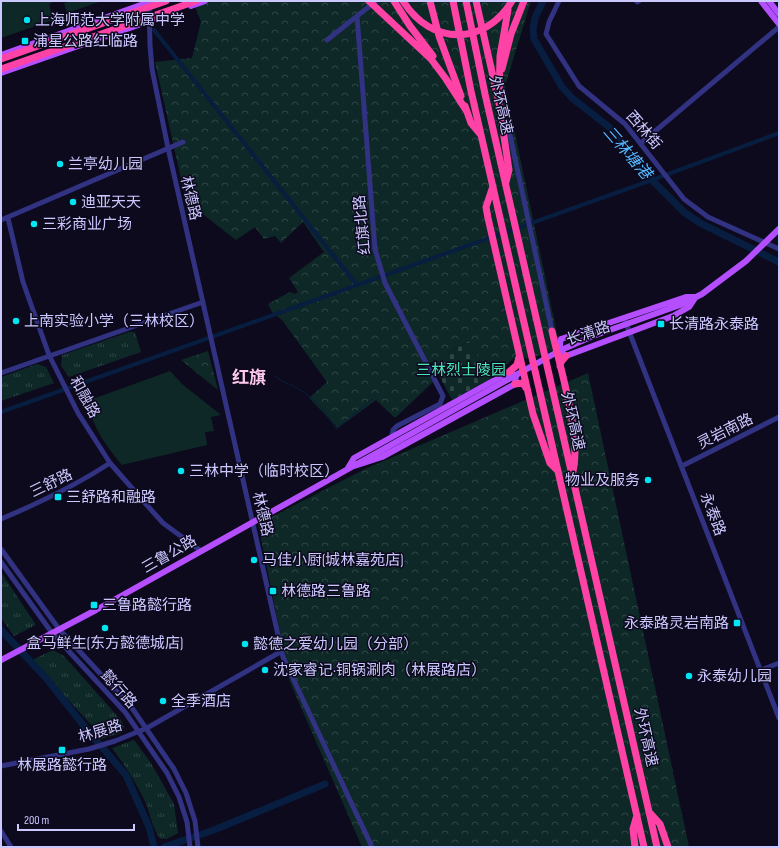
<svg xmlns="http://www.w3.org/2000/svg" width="780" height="848" viewBox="0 0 780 848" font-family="'Sofia Sans Condensed','Noto Sans SC',sans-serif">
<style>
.grass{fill:url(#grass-tufts)}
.forest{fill:url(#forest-crowns)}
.cemetery{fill:url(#cemetery-stones)}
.pitch{fill:#0d2826}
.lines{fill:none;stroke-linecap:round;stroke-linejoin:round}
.stream{stroke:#071e40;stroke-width:1}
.canal{stroke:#071e40;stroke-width:4}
.river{stroke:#071e40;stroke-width:7}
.minor{stroke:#313281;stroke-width:5}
.major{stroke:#b54eff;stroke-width:6}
.highway{stroke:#ff42a5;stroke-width:7}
.poi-dot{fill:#00e5f2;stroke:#0d0a1e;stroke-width:1.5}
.labels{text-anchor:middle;stroke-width:3;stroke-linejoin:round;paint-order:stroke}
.poi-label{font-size:15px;fill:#cbc7ff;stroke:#0d0a1e;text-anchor:start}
.street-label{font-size:15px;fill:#cbc7ff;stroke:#0d0a1e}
.park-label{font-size:15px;fill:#4ae8b9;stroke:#0d0a1e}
.water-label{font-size:16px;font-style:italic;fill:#55b8ff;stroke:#0d0a1e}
.quarter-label{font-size:17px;font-weight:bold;fill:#ffc9ee;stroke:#0d0a1e}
</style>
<defs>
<pattern id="grass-tufts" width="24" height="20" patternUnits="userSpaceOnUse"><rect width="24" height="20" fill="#0d2826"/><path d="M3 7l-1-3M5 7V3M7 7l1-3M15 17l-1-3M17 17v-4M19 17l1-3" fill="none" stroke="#2f4647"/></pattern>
<pattern id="forest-crowns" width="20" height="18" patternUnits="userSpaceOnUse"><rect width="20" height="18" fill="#0d2826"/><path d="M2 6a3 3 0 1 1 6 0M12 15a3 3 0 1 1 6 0" fill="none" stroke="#2f4647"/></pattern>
<pattern id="cemetery-stones" width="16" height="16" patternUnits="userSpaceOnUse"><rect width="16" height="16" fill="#0d2826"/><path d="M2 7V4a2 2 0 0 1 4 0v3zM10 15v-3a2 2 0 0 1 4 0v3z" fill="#2f4647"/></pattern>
</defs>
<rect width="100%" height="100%" fill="#0d0a1e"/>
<path class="grass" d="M129 332H135L141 352 69 377 61 366 62 355Z
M37 364 46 367 54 383 1 401V377Z
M1 572 36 625 14 636 1 618Z
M53 650 64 656 121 720 124 727 121 733 101 739 94 728 32 660Z
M134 740 151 763 174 804 178 833 167 839H161C152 830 150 811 144 799 135 781 124 764 112 748Z"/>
<path class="forest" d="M193 1H531L505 86 560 348 532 358 513 359 490 379 469 341 425 366 433 382 395 418 376 400 338 428 309 398 327 382 282 320 272 312 268 304 290 292 295 294 298 292 289 278 324 252 303 222 281 243 275 236 264 239 255 227 236 240 186 201 155 62 192 58 201 22Z
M208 351 218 390 181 360Z
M588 373 689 847H362L290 682 258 524 365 469Z"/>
<path class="cemetery" d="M469 341 490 379 452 400 432 362Z"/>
<path class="pitch" d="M1 1H56L49 4 53 20 1 38Z
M71 1H102L67 13 64 3Z
M170 371 182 384 221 415 211 417 214 431 205 432 207 445 122 465C104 443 94 429 87 401Z"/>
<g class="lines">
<path class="stream" d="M275 376C282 382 290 384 297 388 314 398 326 412 336 429L376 396"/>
<path class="canal" d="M154 30 357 285
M1 412 652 180 779 133"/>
<path class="river" d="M543 1 535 18 533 29 534 39 562 87 572 98 609 127 620 139 652 180 684 212 700 223 779 262
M1 630 46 678 88 731 126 775 149 827 154 847
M164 847 214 830 325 784"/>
<path class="minor" d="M559 1 549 22 546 34 579 86 625 124 684 199 708 217 779 249
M637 2 639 1
M149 4 150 45 152 69 168 148 283 657 372 847
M357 16 375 249 385 283 443 396 440 404 397 426 393 430 392 436
M327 40 376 1
M510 135 552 331
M641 143 779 27
M8 218 23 282 49 355 78 413 110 463 145 503 163 523 201 551
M1 220 183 142
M625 321 779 718
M1 373 203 302
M682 466 779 417
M1 519C39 503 75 486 110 463
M1 549 59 629 132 708 174 769 186 793 195 821 198 847
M1 562 52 633 125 712 167 773 179 797 187 822 190 847
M761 670 779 663
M1 766 89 749 115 741 147 728 282 651
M1 831 11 847"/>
<path class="major" d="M761 1 779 24
M769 1 779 14
M191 6 205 1
M1 55 152 1
M1 73 164 16
M561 339C559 345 560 353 566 356L673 316 689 307 695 298
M561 339 686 297H695
M509 372 516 376 515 384 382 457 348 468 354 458Z
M1 660 96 610 559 351 593 336 680 305 702 294 746 261 779 229"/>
<path class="highway" d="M369 1 431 59 446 79 466 110
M394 1 410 26 433 56
M403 1C431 46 485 46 512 1
M430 1 439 36 461 96
M453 1 471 91 644 847
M466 1 485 94 657 847
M476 1 499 103 509 170 506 182
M1 59 166 1
M1 69 196 1
M502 69 511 34 524 1
M499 101 500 56 508 10
M465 106 471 123 481 135
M493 186 486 207 488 218 533 414 550 463 558 471
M552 331C560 368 583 440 572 475
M560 366 561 362 566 356
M509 372 517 365 519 357
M515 384 523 383 526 388
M651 814 660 824 668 847
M635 847 633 829 637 815"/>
</g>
<g class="poi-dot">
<circle cx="27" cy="20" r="4"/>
<rect x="21" y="37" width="8" height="8" rx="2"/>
<circle cx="60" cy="164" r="4"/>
<circle cx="73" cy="202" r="4"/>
<circle cx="34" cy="224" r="4"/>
<circle cx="16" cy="321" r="4"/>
<rect x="657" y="320" width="8" height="8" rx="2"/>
<circle cx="181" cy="471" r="4"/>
<circle cx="648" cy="480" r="4"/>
<rect x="54" y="493" width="8" height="8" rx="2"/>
<circle cx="254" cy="560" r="4"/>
<rect x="269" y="587" width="8" height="8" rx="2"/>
<rect x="90" y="601" width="8" height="8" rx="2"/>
<rect x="733" y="619" width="8" height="8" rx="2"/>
<circle cx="105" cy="628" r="4"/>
<circle cx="245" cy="644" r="4"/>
<circle cx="265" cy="670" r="4"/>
<circle cx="689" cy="676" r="4"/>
<circle cx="163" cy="701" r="4"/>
<rect x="58" y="746" width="8" height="8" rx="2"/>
</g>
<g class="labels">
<g class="poi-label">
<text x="35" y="25">上海师范大学附属中学</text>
<text x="33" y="46">浦星公路红临路</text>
<text x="68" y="169">兰亭幼儿园</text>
<text x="81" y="207">迪亚天天</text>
<text x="42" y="229">三彩商业广场</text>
<text x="24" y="326">上南实验小学（三林校区）</text>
<text x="669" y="329">长清路永泰路</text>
<text x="189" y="476">三林中学（临时校区）</text>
<text x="640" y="485" text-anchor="end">物业及服务</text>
<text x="66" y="502">三舒路和融路</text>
<text x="262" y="565">马佳小厨(城林嘉苑店)</text>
<text x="281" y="596">林德路三鲁路</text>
<text x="102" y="610">三鲁路懿行路</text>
<text x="729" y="628" text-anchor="end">永泰路灵岩南路</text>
<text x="105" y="648" text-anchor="middle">盒马鲜生(东方懿德城店)</text>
<text x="253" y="649">懿德之爱幼儿园（分部）</text>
<text x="273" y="675">沈家睿记·铜锅涮肉（林展路店）</text>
<text x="697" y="681">永泰幼儿园</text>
<text x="171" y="706">全季酒店</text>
<text x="62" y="770" text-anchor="middle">林展路懿行路</text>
</g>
<g class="street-label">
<text transform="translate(501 105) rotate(77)" y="5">外环高速</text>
<text transform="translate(644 130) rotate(49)" y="5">西林街</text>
<text transform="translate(191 198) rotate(77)" y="5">林德路</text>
<text transform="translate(362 225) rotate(-96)" y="5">红旗北路</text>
<text transform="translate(588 333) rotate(-19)" y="5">长清路</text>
<text transform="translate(85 397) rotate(61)" y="5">和融路</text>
<text transform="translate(573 421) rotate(77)" y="5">外环高速</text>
<text transform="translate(725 431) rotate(-27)" y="5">灵岩南路</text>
<text transform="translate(51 483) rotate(-26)" y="5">三舒路</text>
<text transform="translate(263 514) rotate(77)" y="5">林德路</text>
<text transform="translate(713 514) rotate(69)" y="5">永泰路</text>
<text transform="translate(169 554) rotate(-30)" y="5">三鲁公路</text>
<text transform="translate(119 689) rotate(48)" y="5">懿行路</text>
<text transform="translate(100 731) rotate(-17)" y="5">林展路</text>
<text transform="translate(646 737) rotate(77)" y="5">外环高速</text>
</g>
<g class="park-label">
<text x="461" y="375">三林烈士陵园</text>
</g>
<g class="water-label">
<text transform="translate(628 152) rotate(49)" y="6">三林塘港</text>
</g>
<g class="quarter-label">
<text x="249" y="383">红旗</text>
</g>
</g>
<rect width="780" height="848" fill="none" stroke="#cbc7ff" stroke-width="4"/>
<path d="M18 824v6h116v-6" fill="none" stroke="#cbc7ff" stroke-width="2"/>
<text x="24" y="824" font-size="12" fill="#cbc7ff" stroke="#0d0a1e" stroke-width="3" paint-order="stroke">200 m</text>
</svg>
